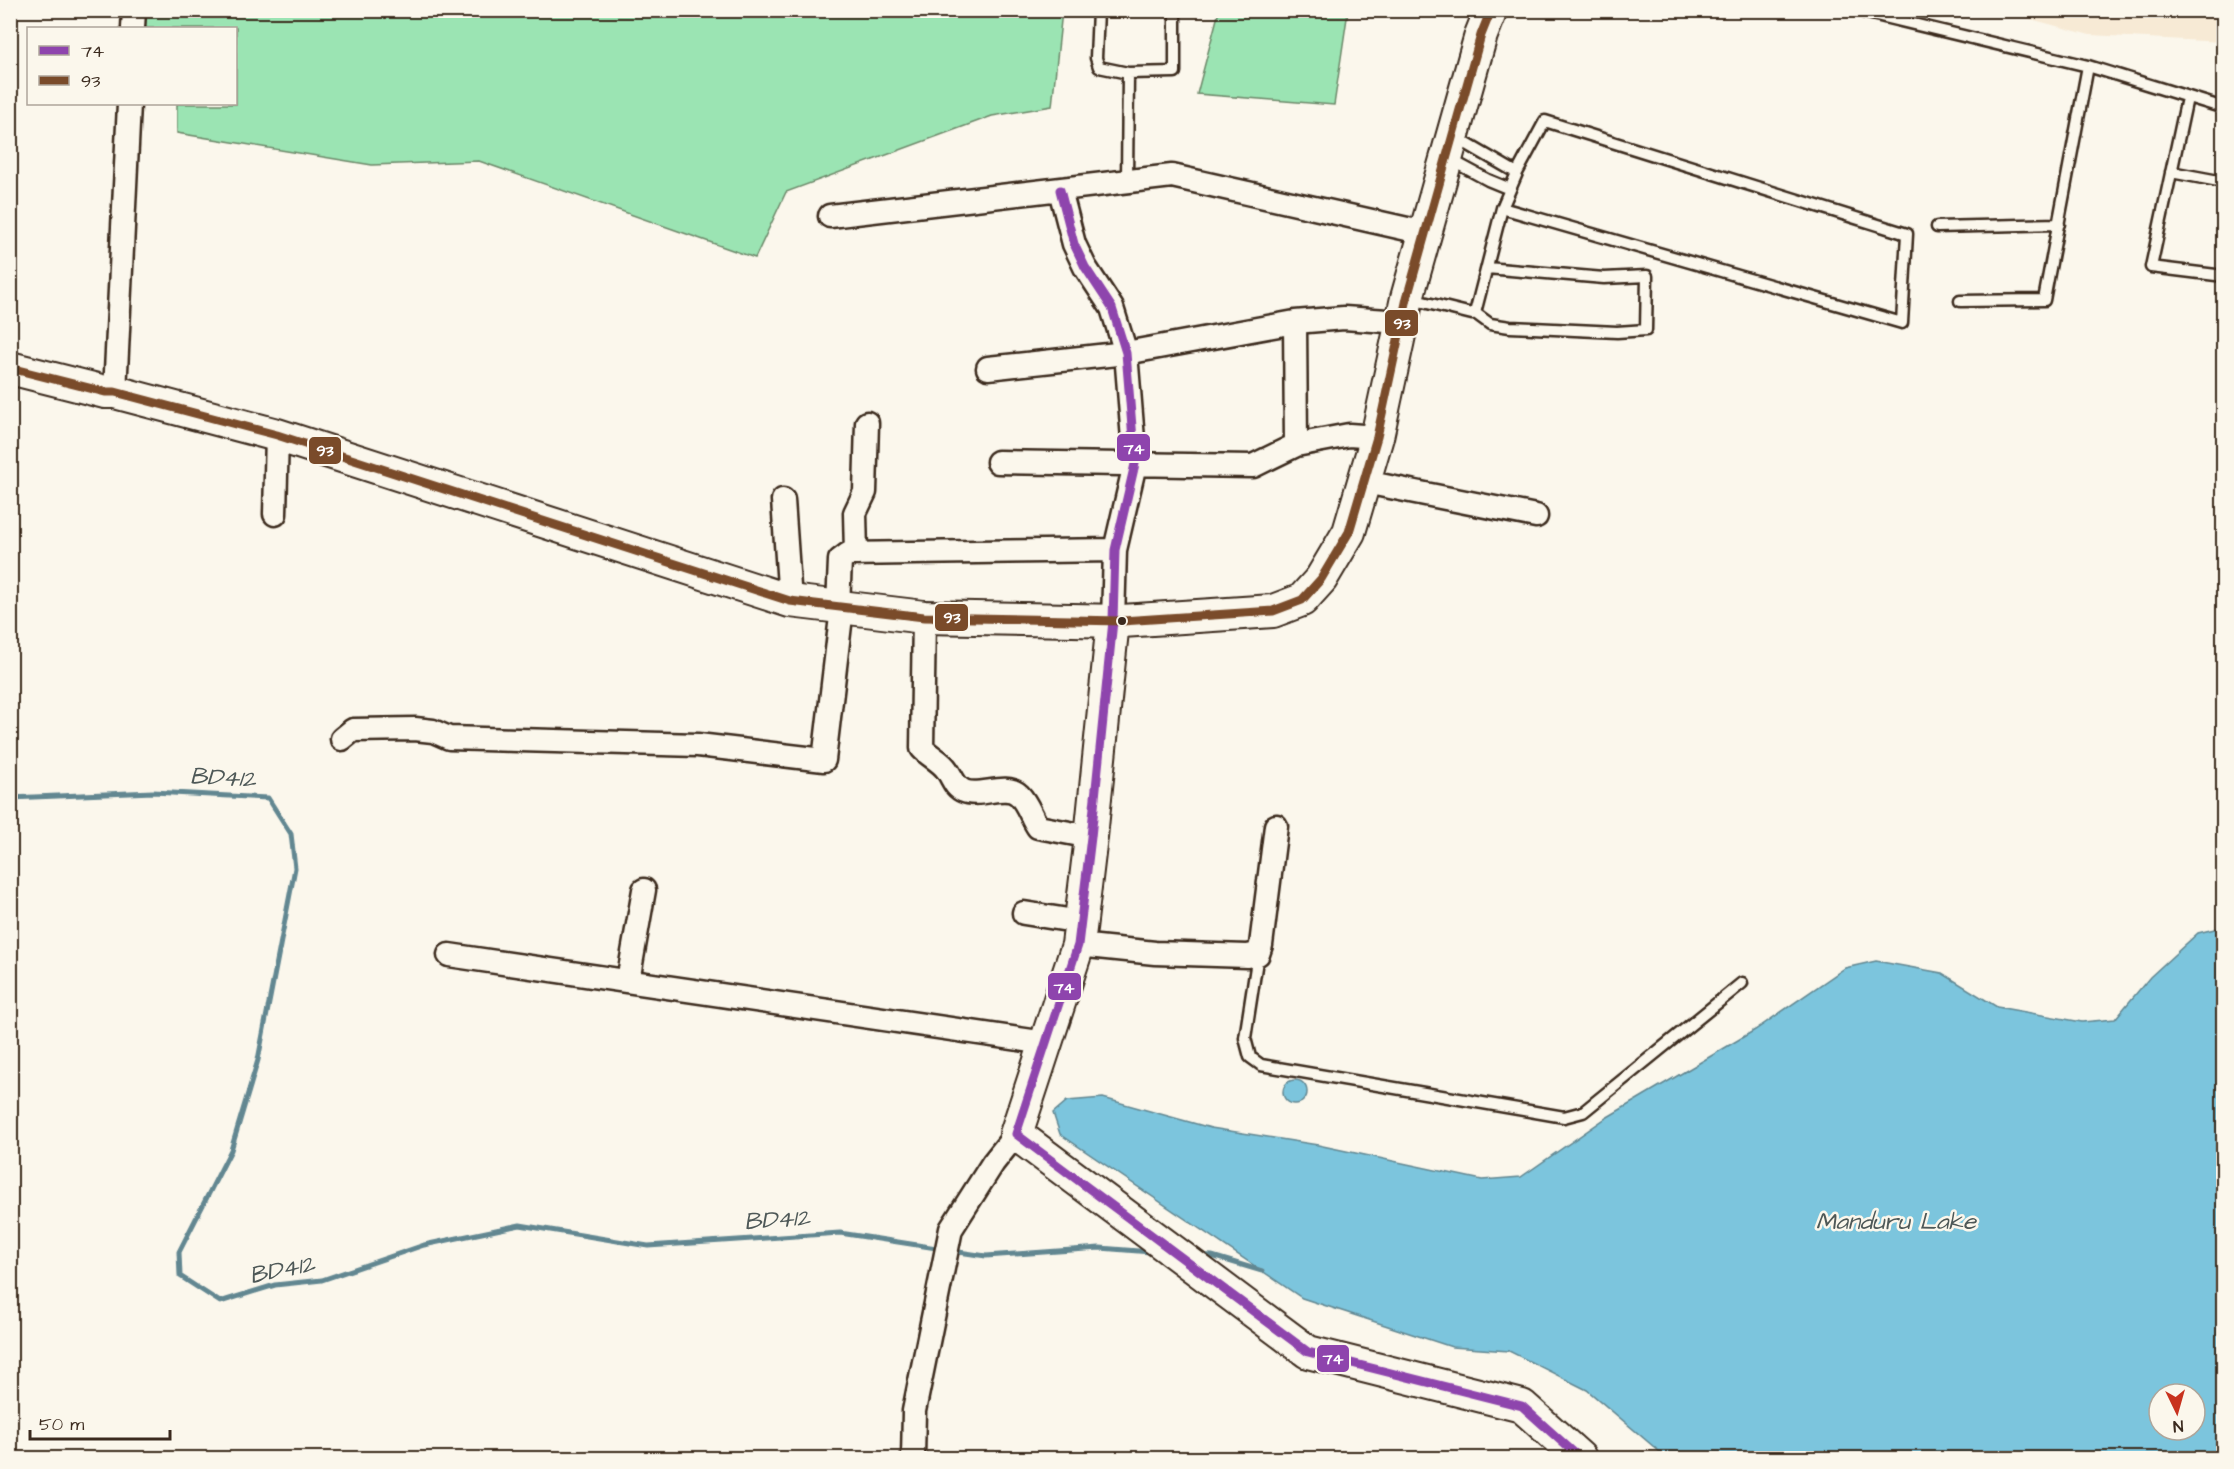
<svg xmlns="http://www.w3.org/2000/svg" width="2234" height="1469" viewBox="0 0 2234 1469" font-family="'Architects Daughter',sans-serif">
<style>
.built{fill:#f7ead5}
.green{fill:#9be4b3;stroke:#6b8768;stroke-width:1.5}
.water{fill:#7cc5dd;stroke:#628791;stroke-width:1.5;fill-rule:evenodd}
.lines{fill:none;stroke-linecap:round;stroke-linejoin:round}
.stream{stroke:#628791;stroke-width:5}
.lane-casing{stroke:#3b2a1e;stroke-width:15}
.street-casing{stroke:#3b2a1e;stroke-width:27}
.secondary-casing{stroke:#3b2a1e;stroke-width:36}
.lane{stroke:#fbf7ec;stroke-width:10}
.street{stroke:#fbf7ec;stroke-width:22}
.secondary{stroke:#fbf7ec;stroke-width:32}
.bus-1-casing{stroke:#fbf7ec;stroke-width:14}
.bus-2-casing{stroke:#fbf7ec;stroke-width:14}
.bus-1{stroke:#8e44ad;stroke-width:9}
.bus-2{stroke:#7a4b2a;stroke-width:9}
.bus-dot{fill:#3b2a1e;stroke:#fbf7ec;stroke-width:2}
.labels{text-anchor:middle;stroke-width:5;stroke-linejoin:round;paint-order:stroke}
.water-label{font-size:24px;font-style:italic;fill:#4e5857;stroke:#fbf7ec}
.line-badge{stroke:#fbf7ec;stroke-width:2}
.badge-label{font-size:16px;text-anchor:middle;font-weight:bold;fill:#fff}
</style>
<rect width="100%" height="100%" fill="#fbf7ec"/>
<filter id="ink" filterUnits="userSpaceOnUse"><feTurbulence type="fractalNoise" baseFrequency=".0167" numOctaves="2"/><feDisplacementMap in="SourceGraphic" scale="12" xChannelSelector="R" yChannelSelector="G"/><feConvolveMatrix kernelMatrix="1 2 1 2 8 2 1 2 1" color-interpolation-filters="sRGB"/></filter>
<g filter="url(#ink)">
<path class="built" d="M2001 11H2223V42L2090 35Z"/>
<path class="green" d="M123 10 1062 11 1052 106 992 116 786 192 755 258 479 161 372 165 177 133V104H236V28H121Z
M1219 11H1348L1334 105 1197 94Z"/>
<path class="water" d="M2223 927V1458H1667L1587 1390 1509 1351 1452 1347 1302 1298 1060 1134 1053 1113 1067 1101 1103 1098 1211 1128 1318 1145 1482 1180 1521 1177 1606 1118 1755 1030 1845 968 1876 961 1942 973 1997 1007 2082 1022 2115 1019 2150 977 2198 933ZM2159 1394H2195V1430H2159Z
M1283 1092a12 12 0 1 1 24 0a12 12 0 1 1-24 0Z"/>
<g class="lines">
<path class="stream" d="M10 798 153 792 268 798 291 834 295 868 258 1060 231 1150 179 1252 180 1276 220 1302 275 1285 322 1280 424 1245 520 1225 648 1246 840 1233 943 1249
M952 1251 986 1256 1100 1248 1151 1252
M1197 1255 1212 1256 1262 1271"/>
<defs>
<path id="lane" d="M1098 10 1096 58 1099 67 1128 73 1175 72V10
M1855 10 2088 66 2224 108
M2187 98 2151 267 2224 276
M1455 137 1517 173 1545 121 1907 234 1902 323 1502 208
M1449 159 1488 180 1510 189
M2171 172 2224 182
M1127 181 1128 73
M1937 227 2059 224
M1411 299 1472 314 1475 313 1502 208 1517 173
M1960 301 2044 300 2088 66
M1475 313 1490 324 1510 327 1617 332 1646 330 1647 276 1604 278 1487 268
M1258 954 1245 1038 1250 1057 1261 1065 1564 1117 1583 1112 1742 983"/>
<path id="street" d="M133 28 134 10
M1060 190 1074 244 1085 267 1112 308 1126 353 1135 464 1115 550 1113 621
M830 216 1172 176 1425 233
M1295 322 1296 445
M988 368 1126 353 1295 322 1344 318 1402 322
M115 392 129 104
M998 462 1253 466 1296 445 1349 435 1377 437
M1365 482 1536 516
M783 500 790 601
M275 514 277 435
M856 553 855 513 865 492 867 423
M838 607 840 560 848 554 1115 550
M924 617 922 748C929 756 941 761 947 770 953 778 954 787 964 791 980 798 1006 782 1019 795 1028 804 1031 817 1038 827L1091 837
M342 739 353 730 415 729 433 731 449 738 698 745 824 760 842 608
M1024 913 1081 922
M1078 945 1155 953 1247 956 1258 954 1261 945 1276 826
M449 955 1046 1043
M628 981 644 890
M913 1458 914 1411 951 1229 993 1163 1016 1134"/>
<path id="secondary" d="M10 368 105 392H115L277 435 790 601 924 617 1122 621 1273 611 1302 600 1321 579 1349 532 1377 437 1407 298 1481 35 1491 10
M1113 621 1091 837 1078 945 1016 1134 1308 1352 1522 1406 1580 1458"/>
</defs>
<use href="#lane" class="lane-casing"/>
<use href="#street" class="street-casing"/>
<use href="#secondary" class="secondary-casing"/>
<use href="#lane" class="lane"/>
<use href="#street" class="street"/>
<use href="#secondary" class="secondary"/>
<defs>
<path id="bus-1" d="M1060 190 1074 244 1085 267 1112 308 1126 353 1135 464 1115 550 1113 621 1091 837 1078 945 1016 1134 1308 1352 1522 1406 1580 1458"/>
<path id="bus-2" d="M10 368 105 392H115L277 435 790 601 924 617 1122 621 1273 611 1302 600 1321 579 1349 532 1377 437 1407 298 1481 35 1491 10"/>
</defs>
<use href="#bus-1" class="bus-1-casing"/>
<use href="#bus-2" class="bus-2-casing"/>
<use href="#bus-1" class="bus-1"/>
<use href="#bus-2" class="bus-2"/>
</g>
</g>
<circle class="bus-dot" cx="1122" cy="621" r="5"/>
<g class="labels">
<g class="water-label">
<text transform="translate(223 777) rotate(3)" y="8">BD412</text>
<text transform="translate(777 1219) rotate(-4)" y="8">BD412</text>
<text x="1896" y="1229">Manduru Lake</text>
<text transform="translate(282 1269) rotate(-11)" y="8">BD412</text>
</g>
</g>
<g class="line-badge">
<rect x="1384" y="309" width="35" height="28" rx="6" fill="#7a4b2a"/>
<rect x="1116" y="433" width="35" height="29" rx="6" fill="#8e44ad"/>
<rect x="308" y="436" width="34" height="29" rx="6" fill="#7a4b2a"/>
<rect x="934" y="603" width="35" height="29" rx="6" fill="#7a4b2a"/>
<rect x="1047" y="972" width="35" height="29" rx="6" fill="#8e44ad"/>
<rect x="1316" y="1344" width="34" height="29" rx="6" fill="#8e44ad"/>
</g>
<g class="badge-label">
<text x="1402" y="329">93</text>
<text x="1134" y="454">74</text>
<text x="325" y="456">93</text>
<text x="952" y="623">93</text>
<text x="1064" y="993">74</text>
<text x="1333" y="1364">74</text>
</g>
<rect width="2234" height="1469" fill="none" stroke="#fbf7ec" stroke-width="36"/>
<rect x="18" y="18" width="2198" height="1433" fill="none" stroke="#3b2a1e" stroke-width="2" filter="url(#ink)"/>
<rect x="27" y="27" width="210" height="78" fill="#fbf7ec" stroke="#aea59a" stroke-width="1.5"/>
<rect x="39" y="46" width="30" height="9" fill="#8e44ad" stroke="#aea59a" stroke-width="1.5"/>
<text x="81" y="57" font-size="18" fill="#3b2a1e">74</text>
<rect x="39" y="76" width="30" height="9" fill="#7a4b2a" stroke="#aea59a" stroke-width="1.5"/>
<text x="81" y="87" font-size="18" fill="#3b2a1e">93</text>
<g transform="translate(2177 1412) rotate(175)"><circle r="28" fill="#fbf7ec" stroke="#aea59a" stroke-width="1.5"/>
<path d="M0-4.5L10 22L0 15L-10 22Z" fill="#c8321e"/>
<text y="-9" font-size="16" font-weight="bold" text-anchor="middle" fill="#3b2a1e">N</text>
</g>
<path d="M30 1430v9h140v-9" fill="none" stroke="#3b2a1e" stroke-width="3"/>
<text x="39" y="1430" font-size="18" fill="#3b2a1e" stroke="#fbf7ec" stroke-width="4.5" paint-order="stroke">50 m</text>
</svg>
